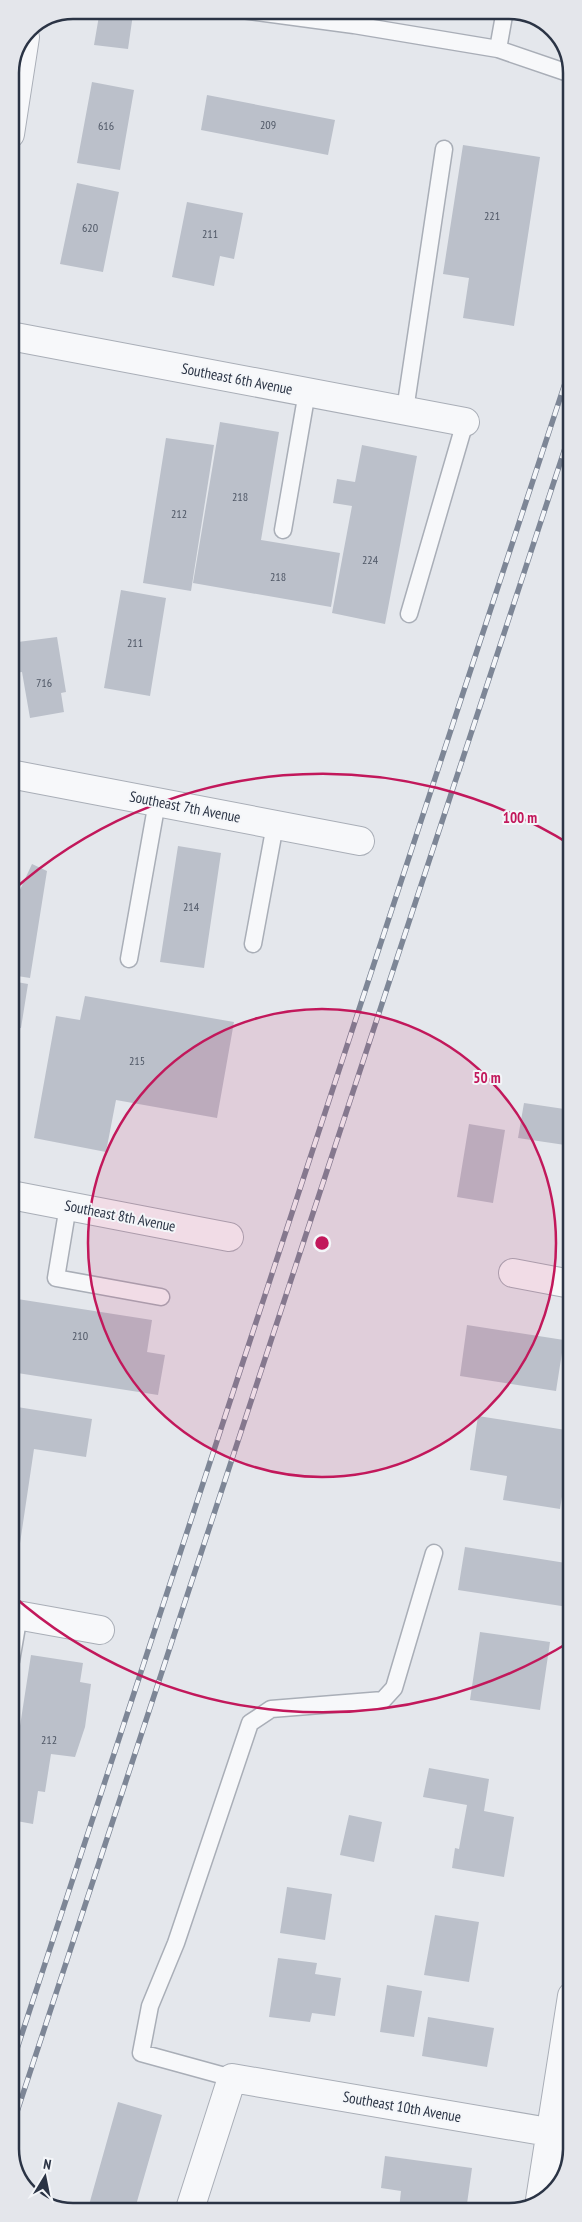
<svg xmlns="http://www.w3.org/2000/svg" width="582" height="2222" viewBox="0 0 582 2222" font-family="'PT Sans Narrow',sans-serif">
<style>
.building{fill:#bbc0ca}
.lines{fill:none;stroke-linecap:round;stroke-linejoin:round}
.service-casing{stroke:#a9aeb7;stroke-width:19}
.minor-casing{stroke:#a9aeb7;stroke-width:30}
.service{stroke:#f7f8fa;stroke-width:16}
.minor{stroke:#f7f8fa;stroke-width:28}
.rail-casing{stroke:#7d8696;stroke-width:5.5}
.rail{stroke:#f4f6f9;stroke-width:4;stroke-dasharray:11;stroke-linecap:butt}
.ring{fill:none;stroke:#c2185b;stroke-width:2.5}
.labels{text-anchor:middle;stroke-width:4;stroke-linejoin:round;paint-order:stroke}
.number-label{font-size:12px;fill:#4f5766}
.street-label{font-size:15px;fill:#2b3445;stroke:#f4f6f9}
.rim{fill:none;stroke:#2b3445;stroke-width:2.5}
.centre{fill:#c2185b;stroke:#f4f6f9;stroke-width:2.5}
.ring-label{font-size:15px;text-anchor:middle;font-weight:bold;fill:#c2185b;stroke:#f4f6f9;stroke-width:4;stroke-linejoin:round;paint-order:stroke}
</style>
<rect width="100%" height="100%" fill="#e4e7ec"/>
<path class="building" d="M100 10 133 14 128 49 94 45Z
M171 10H200L199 16Z
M92 82 134 90 120 170 77 163Z
M207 95 335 120 328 155 201 130Z
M463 145 540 157 514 326 463 318 469 278 443 274Z
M77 183 119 192 103 272 60 264Z
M187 202 243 213 234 259 220 256 214 286 172 277Z
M220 422 279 432 261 540 340 553 331 607 193 583Z
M166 438 214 445 191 591 143 583Z
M362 445 417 456 385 624 332 613 352 506 333 503 337 479 355 482Z
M121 590 166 598 150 696 104 688Z
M57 637 66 692 61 693 64 712 30 718 22 672 14 673 10 643Z
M178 846 221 853 204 968 160 962Z
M32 864 47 871 30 978 11 975V909Z
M11 981 28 984 21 1028 11 1027Z
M85 996 234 1022 217 1118 116 1100 106 1152 34 1138 56 1016 80 1020Z
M524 1103 571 1110 565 1145 518 1138Z
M469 1124 505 1130 493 1203 457 1197Z
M11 1241 20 1243 12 1295H11Z
M11 1298 152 1320 147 1352 165 1355 158 1395 11 1372Z
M467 1325 564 1340 556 1391 460 1376Z
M11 1406 92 1419 86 1457 34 1449 19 1550 11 1549Z
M478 1416 572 1431V1473L566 1472 560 1509 503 1500 507 1476 470 1470Z
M465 1547 572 1564V1586L568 1607 458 1590Z
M480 1632 550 1642 540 1710 470 1700Z
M31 1655 83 1663 80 1682 91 1684 85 1727 75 1757 51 1754 45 1792 38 1791 33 1824 11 1820V1784Z
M429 1768 489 1779 484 1811 514 1817 504 1877 452 1868 455 1848 459 1849 467 1805 423 1797Z
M349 1815 382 1822 374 1862 340 1855Z
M287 1887 332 1894 325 1940 280 1933Z
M435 1915 479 1922 469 1982 424 1975Z
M278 1958 317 1963 315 1974 341 1978 335 2016 312 2013 310 2022 269 2017Z
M387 1985 422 1991 414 2037 380 2032Z
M428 2017 494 2028 487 2067 422 2056Z
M118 2102 162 2115 134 2212H87Z
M385 2156 472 2168 466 2211 399 2209 401 2191 381 2188Z"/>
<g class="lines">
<defs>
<path id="service" d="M242 10 354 25 357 10
M505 10 498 49 571 74
M354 25 498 49
M405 410 444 149
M283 530 307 392
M409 614 465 422
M253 944 275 825
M129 959 157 802
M68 1206 56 1278 161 1297
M11 1661 19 1615
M232 2078 141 2053 150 2006 176 1943 250 1723 271 1709 383 1700 394 1688 434 1553"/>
<path id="minor" d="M10 134 25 37
M10 336 465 422
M10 774 360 841
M11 1195 229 1237
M513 1273 571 1284
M11 1614 100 1630
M540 2200 572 1996
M189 2212 232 2078 572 2136"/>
</defs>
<use href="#service" class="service-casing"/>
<use href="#minor" class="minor-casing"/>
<use href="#service" class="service"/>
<use href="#minor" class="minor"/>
<defs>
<path id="rail" d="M11 2067 571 365
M11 2130 571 430"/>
</defs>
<use href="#rail" class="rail-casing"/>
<use href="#rail" class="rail"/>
</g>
<circle cx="322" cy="1243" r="234" fill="#c2185b" fill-opacity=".12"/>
<g class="ring">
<circle cx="322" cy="1243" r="234"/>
<path d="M571 1641A469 469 0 0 1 11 1594M11 892A469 469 0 0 1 571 845"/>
</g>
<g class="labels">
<g class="number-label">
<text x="268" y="129">209</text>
<text x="106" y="130">616</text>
<text x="492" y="220">221</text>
<text x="90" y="232">620</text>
<text x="210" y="238">211</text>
<text x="240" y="501">218</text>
<text x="179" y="518">212</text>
<text x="370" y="564">224</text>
<text x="278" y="581">218</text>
<text x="135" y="647">211</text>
<text x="44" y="687">716</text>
<text x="191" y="911">214</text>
<text x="137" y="1065">215</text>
<text x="80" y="1340">210</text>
<text x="49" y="1744">212</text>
</g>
<g class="street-label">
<text transform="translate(237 379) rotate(11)" y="5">Southeast 6th Avenue</text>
<text transform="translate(185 807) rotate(11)" y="5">Southeast 7th Avenue</text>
<text transform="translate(120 1216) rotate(11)" y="5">Southeast 8th Avenue</text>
<text transform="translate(402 2107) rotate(10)" y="5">Southeast 10th Avenue</text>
</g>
</g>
<path d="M0 0H582V2222H0ZM73 19H509A54 54 0 0 1 563 73V2149A54 54 0 0 1 509 2203H73A54 54 0 0 1 19 2149V73A54 54 0 0 1 73 19Z" fill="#e4e6eb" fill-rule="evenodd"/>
<path class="rim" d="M73 19H509A54 54 0 0 1 563 73V2149A54 54 0 0 1 509 2203H73A54 54 0 0 1 19 2149V73A54 54 0 0 1 73 19Z"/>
<circle cx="322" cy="1243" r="8" class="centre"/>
<g class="ring-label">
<text x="520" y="823">100 m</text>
<text x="487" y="1083">50 m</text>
</g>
<g transform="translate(45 2177) rotate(10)" stroke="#f4f6f9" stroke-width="4" paint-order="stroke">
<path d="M0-4L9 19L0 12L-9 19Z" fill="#2b3445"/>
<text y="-8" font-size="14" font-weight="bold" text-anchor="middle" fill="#2b3445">N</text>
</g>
</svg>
